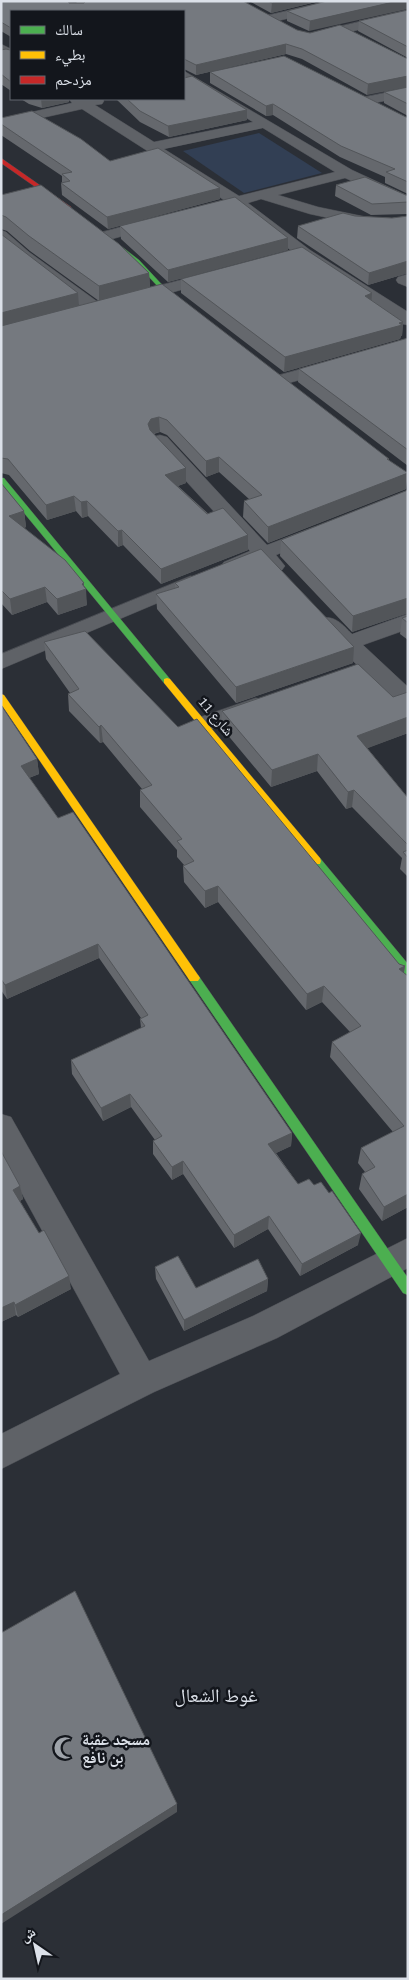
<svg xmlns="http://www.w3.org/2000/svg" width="409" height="1980" viewBox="0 0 409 1980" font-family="'Roboto Serif','Noto Naskh Arabic',serif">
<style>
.green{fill:#323f54}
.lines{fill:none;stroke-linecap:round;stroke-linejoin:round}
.street-casing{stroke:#494c52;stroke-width:1}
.fast-casing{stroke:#494c52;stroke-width:1}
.slow-casing{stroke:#494c52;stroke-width:1}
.jam-casing{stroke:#494c52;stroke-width:1}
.street{fill:#5f6267;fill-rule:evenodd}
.fast{fill:#4caf50;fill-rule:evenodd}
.slow{fill:#ffc107;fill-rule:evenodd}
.jam{fill:#c62828;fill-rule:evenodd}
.wall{fill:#65686d}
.shaded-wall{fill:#525559}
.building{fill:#75797f;stroke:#525559}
.labels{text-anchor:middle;stroke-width:5;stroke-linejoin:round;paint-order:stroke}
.street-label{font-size:14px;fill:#dce1e9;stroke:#13161c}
.near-poi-label{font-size:16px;font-weight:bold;fill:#dce1e9;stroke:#13161c;text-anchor:start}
.near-quarter-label{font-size:19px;fill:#dce1e9;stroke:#13161c}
</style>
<rect width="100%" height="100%" fill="#2b2f36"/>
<path class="green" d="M259 133 322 173 244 193 183 151Z"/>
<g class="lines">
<defs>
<path id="street" d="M329 1H351L349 4 269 23 263 19 265 16Z
M408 10V18L312 41 306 37 308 34Z
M1 44 11 49V59L1 54Z
M184 71 352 170 408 196V206L345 178 278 195 318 207 376 219 379 222 376 225 371 227 310 214 261 199 248 203 310 250 408 312V325L402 324 298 256 234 206 225 209 220 207 217 204 220 201 224 200 82 109 1 127V119L72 103 69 99H102L104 101 102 104 95 105 154 142 253 122 184 80ZM263 128 335 172 239 196 164 149Z
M408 88V96L365 105 358 101 360 98Z
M157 217 162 219 165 222 162 225 105 241 99 239 97 236 99 233Z
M1 230 6 232 29 252 102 305 104 309 102 313H90L17 258 1 244Z
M218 270 224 272 226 275 224 278 134 303 128 302 126 298 128 294Z
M408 274V287L398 283 396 280 398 277Z
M408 339V349L282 385 276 384 273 380 276 376Z
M160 435 167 437 267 545 314 527 321 529 324 533 321 537 276 555 285 566 282 570C271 573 267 570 260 562L231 572 224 570 221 566 224 562 250 551 153 445 151 441 153 437Z
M191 576 198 578 202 582 198 586 1 669V654Z
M408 614V629L363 645 408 687V707L400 705 339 648 317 623 320 618C335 615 342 624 352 634Z
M256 698 264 700 267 705 264 710 203 732 195 729 191 724 195 719Z
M1 1114 11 1117 149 1361 253 1316 408 1238V1268L277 1338 154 1392 1 1469V1434L120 1374 1 1155Z"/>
<path id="fast" d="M104 236H108L139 260 166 289 191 308V310H187L162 291 135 262 104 238Z
M1 478H4L170 679V683H164L1 485Z
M316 857 320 858 408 964V976L404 975 312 864 311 861Z
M194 974 198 975 408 1278V1295L403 1293 190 981 188 978 190 975Z"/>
<path id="slow" d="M167 678 170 679 320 858 321 861 320 864H312L164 683V679Z
M1 694 4 695 198 975 200 978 198 981H190L1 704Z"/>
<path id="jam" d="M1 158 71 207V209H67L1 163Z"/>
</defs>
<use href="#street" class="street-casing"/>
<use href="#fast" class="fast-casing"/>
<use href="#slow" class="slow-casing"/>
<use href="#jam" class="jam-casing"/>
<use href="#street" class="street"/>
<use href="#fast" class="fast"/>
<use href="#slow" class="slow"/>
<use href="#jam" class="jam"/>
</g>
<path class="wall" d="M1 1 77 3 75 1H243L297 30 408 60 367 95 302 59 286 54 196 75 184 69V11H11V37L1 31Z
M249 1H320L271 13Z
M327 1 309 31 287 21V11Z
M408 10V58L358 31 359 21Z
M11 49V91L1 84V50H10Z
M210 72 408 118V194L385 183V177L340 157 273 115 266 116 210 83Z
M408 87V116L384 103V92Z
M21 99H69V102L42 108 29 104Z
M116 99H184L247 110V120L169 137 140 122Z
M1 118 110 161 220 188V199L108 229 62 195 61 183H62V176L1 135Z
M336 185 408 196V214L371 215 335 196Z
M1 195 149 273 150 287 389 459V461L406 489 268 543 243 517 244 501 249 499 219 472 206 477 167 435 160 432 154 434 186 483 178 486 248 550 161 584 123 545 118 547 88 516 82 518 76 511 47 520 9 475 1 473V234L79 306 99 301 30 251 7 231 1 229Z
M355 216 392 218 408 216V273L368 285 297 238 298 226Z
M120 226 288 238V250L168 282 121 239Z
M181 279 372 300 403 322 402 336H401L400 339 284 372 181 293Z
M408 338V466L298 382 299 369Z
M1 483 24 511 26 527 24 528 84 587 87 605 58 615 47 602 12 615 1 603Z
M408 490V613L352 632 280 556 281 540Z
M175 583 353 663 236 703 157 609 156 594 175 588Z
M408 616V640L400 634 402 618Z
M44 642 399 964 405 966 404 973 408 1207 382 1221 359 1189 362 1174 365 1172 358 1163 361 1148 393 1132 330 1057 332 1042 350 1032 322 1002 306 1010 218 902 205 908 184 882 183 866 184 865 177 857V850L140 807V790L142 789 103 742 100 743 69 711 68 694 70 693 46 659Z
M408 692V733L367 748 408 798V877L400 869 402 858 352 807 346 809 317 771 271 787 221 727 222 711 393 697Z
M1 705 37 759 39 774 29 778 58 818 292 1133 291 1146 276 1153 298 1184 358 1245 300 1276 268 1229 234 1248 183 1174 172 1180 153 1154V1141L155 1140 131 1107 103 1121 72 1074 71 1060 141 1028 140 1019 141 1018 99 958 7 999 1 990Z
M1 1151 20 1186 23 1199 20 1201 71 1289 18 1317 16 1315 1 1322Z
M155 1267 196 1288 268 1279 267 1291 184 1331 156 1279Z"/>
<path class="shaded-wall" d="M279 1H320L271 13 272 3Z
M398 1H408V9L309 31 310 21Z
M286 44V54L196 75V65Z
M408 76V87L367 95 368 84Z
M41 99H69V102L42 108Z
M273 104V115L266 116V106Z
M247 110V120L169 137 168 126Z
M220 188V199L108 229 107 217Z
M288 238V250L168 282V270Z
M408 261V273L368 285 369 273Z
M149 273 150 287 99 301V286Z
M78 293 79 307 1 328V313Z
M372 293 371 308 365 296Z
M403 322 402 336H401L400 339 284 372 285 357Z
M159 417 160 432 151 434 148 424 151 419Z
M219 457V472L206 477V461Z
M186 468V483L166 490 165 475Z
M408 473 406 489 268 543V527Z
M74 496 76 511 47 520 46 505Z
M87 501 88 516 82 518 81 502Z
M24 511 26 527 11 532 9 516Z
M122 530 123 545 118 547V531Z
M248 535V550L161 584V569Z
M84 583V590L86 589 87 605 58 615 57 599Z
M45 587 47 602 12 615 10 599Z
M408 598V613L352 632 353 616Z
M354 647 353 663 236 703V687Z
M408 717V733L355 753 357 736Z
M101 725 103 742 100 743 99 727Z
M318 754 317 771 271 787 272 770Z
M37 759 39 774 23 780 21 766Z
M354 790 352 807 346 809 348 792Z
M218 886V902L205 908V891Z
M98 944 99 958 7 999 5 985Z
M405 966 402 982 399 969Z
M324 986 322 1002 306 1010 307 994Z
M130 1094 131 1107 103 1121 101 1108Z
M292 1133 291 1146 268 1157V1144Z
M183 1161V1174L172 1180V1167Z
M20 1186 23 1199 16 1203 13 1190Z
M408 1194V1207L382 1221 384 1207Z
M269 1216 268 1229 234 1248V1235Z
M361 1233 358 1245 300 1276 302 1264Z
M69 1276 71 1289 18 1317 15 1305Z
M268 1279 267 1291 184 1331V1320Z
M14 1302 16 1315 1 1322V1308Z
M177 1804V1812L1 1924V1915Z"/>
<path class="building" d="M1 1H67L69 3H84L86 1H243L297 30 310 33 340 25 408 59V76L368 84 302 49 286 44 196 65 184 59V11H11V28L1 22Z
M268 1H279L272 3Z
M327 1H398L310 21 287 11Z
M408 10V47L359 21Z
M6 49 10 50 11 49V82L1 74V50Z
M284 56 408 118V182L386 172 395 169 341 146 273 104 266 106 210 72Z
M192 76 247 110 168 126 140 111 127 99H184V78Z
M408 87V104L384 92Z
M32 111 81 139 110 161 158 148 220 188 107 217 61 183 70 181 62 174 72 172 1 124V118Z
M365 177 408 196V202L372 204 336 185Z
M41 185 119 244 149 273 99 286 29 236 6 217 1 215V195Z
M235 197 288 238 168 270 120 226Z
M343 213 355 216 392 218 408 216V261L369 273 298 226Z
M1 234 78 293 1 313Z
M302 247 372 293 365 296 403 322 399 323 402 325 285 357 181 279Z
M162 284 389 459H387L408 473 268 527 244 501 262 495 219 457 206 461 167 420 159 417 151 419 148 424 150 430 186 468 165 475 207 514 223 508 248 535 161 569 122 530 118 531 87 501 81 502 74 496 46 505 8 459 1 458V326Z
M408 338V450L299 369Z
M1 483 24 511 9 516 65 560 84 583 82 584 86 589 57 599 45 587 10 599 1 590Z
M408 490V598L353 616 281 540Z
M261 549 354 647 236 687 156 594 179 587 175 583Z
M408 616V623L402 618Z
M85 631 178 727 197 719 399 964 405 966 399 969 408 976V1194L384 1207 362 1174 375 1167 361 1148 404 1126 332 1042 361 1026 324 986 307 994 218 886 205 891 183 866 194 861 177 841 182 839 140 790 152 785 101 725 99 727 68 694 79 689 44 642Z
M358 664 393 697 408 692V717L357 736 408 798V845L354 790 348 792 318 754 272 770 222 711Z
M1 705 37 759 21 766 58 818 73 812 292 1133 268 1144 298 1184 309 1179 314 1185 321 1182 329 1193 332 1191 361 1233 302 1264 269 1216 234 1235 183 1161 172 1167 153 1141 162 1136 130 1094 101 1108 71 1060 145 1026 140 1019 148 1015 98 944 5 985 1 979Z
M408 850V858L403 852Z
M1 1151 20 1186 13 1190 39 1233 44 1230 69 1276 15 1305 14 1302 1 1308Z
M178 1256 196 1288 258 1259 268 1279 184 1320 155 1267Z
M75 1591 177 1804 1 1915V1633Z"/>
<defs>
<symbol id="mosque-bare" viewBox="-9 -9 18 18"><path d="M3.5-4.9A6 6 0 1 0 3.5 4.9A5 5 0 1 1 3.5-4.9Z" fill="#9ea3aa" stroke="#13161c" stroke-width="2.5" paint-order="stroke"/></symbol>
</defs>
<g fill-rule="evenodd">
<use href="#mosque-bare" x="49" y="1732" width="32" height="32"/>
</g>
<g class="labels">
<g class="street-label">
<text transform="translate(216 716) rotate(50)" y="5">شارع 11</text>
</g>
<g class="near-poi-label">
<text x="82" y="1745">مسجد عقبة<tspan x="82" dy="18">بن نافع</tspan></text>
</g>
<g class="near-quarter-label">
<text x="216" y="1702">غوط الشعال</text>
</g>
</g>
<rect width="409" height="1980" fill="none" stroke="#dce1e9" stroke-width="5"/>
<rect x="10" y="10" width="175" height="90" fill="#13161c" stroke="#63676e"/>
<rect x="20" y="26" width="25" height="8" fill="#4caf50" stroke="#63676e"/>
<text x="55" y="35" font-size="15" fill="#dce1e9">سالك</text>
<rect x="20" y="51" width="25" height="8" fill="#ffc107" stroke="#63676e"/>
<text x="55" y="60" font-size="15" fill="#dce1e9">بطيء</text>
<rect x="20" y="76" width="25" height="8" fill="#c62828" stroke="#63676e"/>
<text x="55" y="85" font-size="15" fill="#dce1e9">مزدحم</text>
<g transform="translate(35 1945) rotate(326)" stroke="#13161c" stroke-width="4" paint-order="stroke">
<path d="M0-4L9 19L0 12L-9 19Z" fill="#dce1e9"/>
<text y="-8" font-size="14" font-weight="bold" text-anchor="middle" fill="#dce1e9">ش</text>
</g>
</svg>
